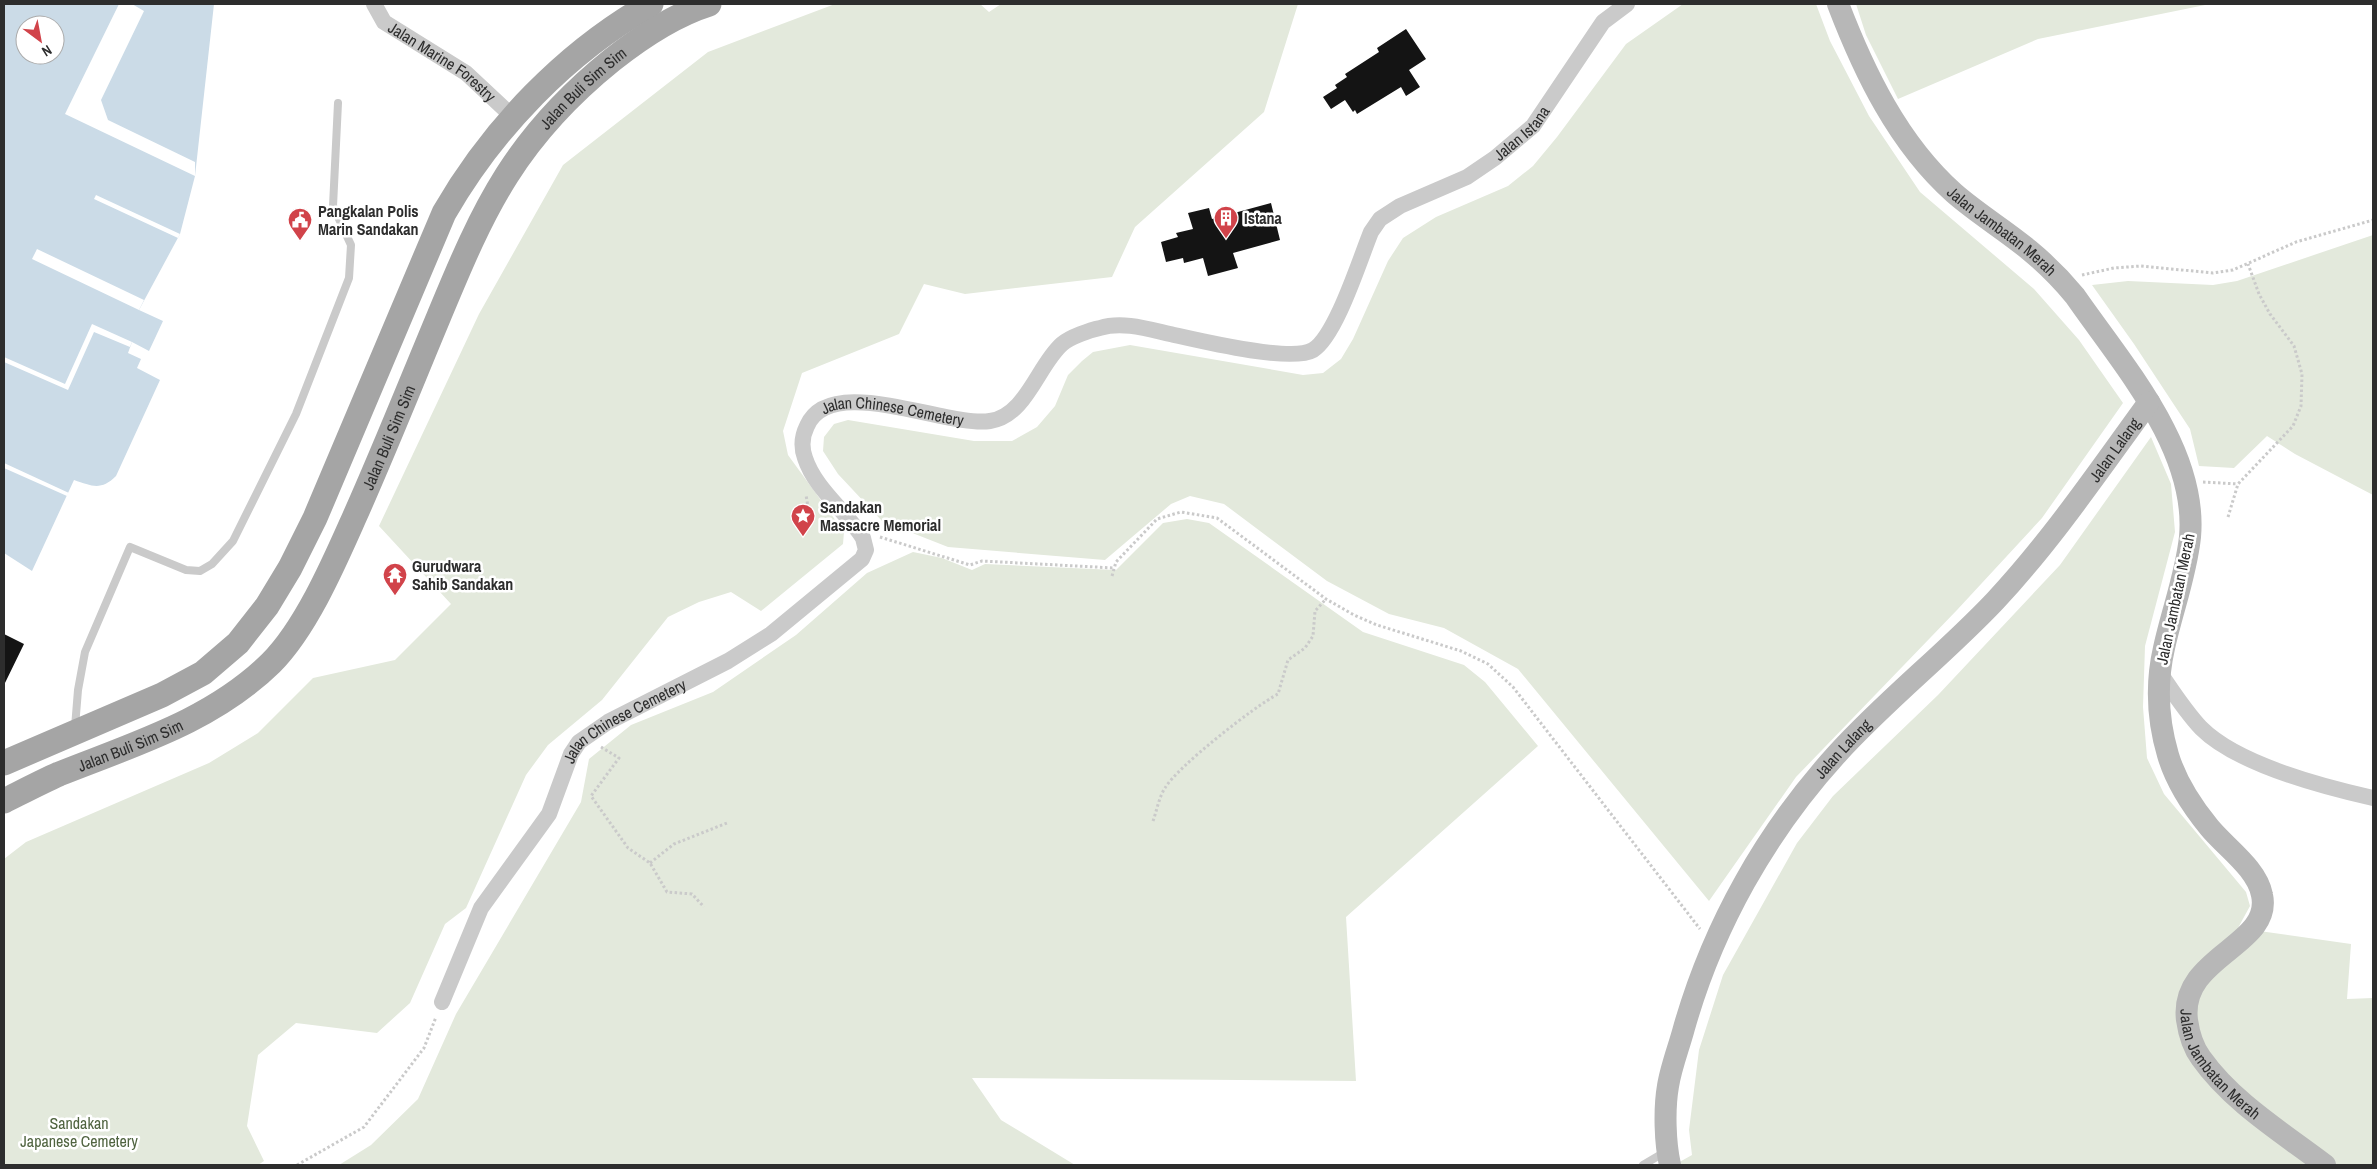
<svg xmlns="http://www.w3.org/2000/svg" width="2377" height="1169" viewBox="0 0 2377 1169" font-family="'Archivo Narrow',sans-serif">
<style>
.green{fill:#e3e9dc}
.water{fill:#cbdbe7;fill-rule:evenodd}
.pier{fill:#fff}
.building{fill:#141414}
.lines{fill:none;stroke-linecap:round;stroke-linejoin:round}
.path{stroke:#cacaca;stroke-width:3;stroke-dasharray:2.5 2.5;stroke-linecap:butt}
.lane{stroke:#cacaca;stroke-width:8}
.street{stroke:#cacaca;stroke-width:16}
.secondary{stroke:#b7b7b7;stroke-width:22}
.primary{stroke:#a5a5a5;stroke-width:25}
.labels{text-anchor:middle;stroke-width:5;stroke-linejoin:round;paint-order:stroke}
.street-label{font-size:16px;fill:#2d2d2d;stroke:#fff}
.poi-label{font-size:16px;font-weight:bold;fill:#2d2d2d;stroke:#fff;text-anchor:start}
.park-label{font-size:16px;fill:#506440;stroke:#fff}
</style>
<rect width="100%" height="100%" fill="#fff"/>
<path class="green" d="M835 4H980L989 12 1001 4H1298L1264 112 1135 227 1112 277 965 294 924 284 899 334 802 373 783 431 788 455 844 532 843 544 761 611 731 592 699 602 668 617 602 700 548 745 526 775 466 908 445 924 410 1003 377 1033 296 1023 258 1055 247 1126 264 1161 258 1165H4V859L26 842 209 763 258 733 313 678 395 660 451 604 379 526 479 314 563 165 708 52Z
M1683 4H1816L1830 41 1869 116 1920 192 2034 289 2079 340 2123 403 2042 518 1957 610 1796 777 1709 901 1518 669 1444 628 1389 614 1327 581 1224 504 1190 496 1171 504 1105 560 948 547 882 521 838 474 823 451 824 437 834 424 848 420 974 441H1012L1037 427 1055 406 1068 375 1082 361 1093 352 1130 345 1303 375 1323 373 1341 359 1353 339 1388 261 1403 238 1436 217 1508 186 1533 166 1557 137 1626 44Z
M1856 4H2210L2038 39 1898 99 1866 35Z
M2373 235V495L2295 454 2267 436 2234 468 2199 466 2190 429 2134 344 2092 285 2128 281 2213 285 2237 281Z
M2151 437 2171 484 2175 532 2145 646 2143 707 2147 758 2164 794 2246 892 2250 906 2238 928 2351 944 2347 999 2373 998V1165H1674L1692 1155 1689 1130 1699 1050 1723 975 1797 843 1833 796 1938 695 2060 565Z
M1187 519 1209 523 1363 632 1464 665 1485 682 1538 746 1346 917 1356 1081 972 1078 1001 1120 1075 1165H339L371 1145 418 1099 456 1014 581 802 589 759 631 725 713 692 796 635 867 573 913 552 942 558 972 570 985 564 1116 570 1163 523Z"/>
<path class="water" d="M4 4H214L195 176 180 234 139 310 163 321 149 351 132 342 128 353 141 359 137 368 160 380 116 476C101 491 92 486 74 480L32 571 4 553ZM25 25H55V55H25Z"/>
<path class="pier" d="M119 4H132L144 11 101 100 108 120 195 162V176L65 114Z
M96 195 180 234 178 238 94 199Z
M37 249 144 300 139 310 32 259Z
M92 324 132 342 130 347 94 332 68 390 4 362V357L65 384Z
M4 463 69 493 67 496 4 468Z"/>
<path class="building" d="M1406 29 1426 59 1409 70 1420 87 1406 96 1401 87 1357 114 1355 110 1353 112 1345 100 1331 109 1323 97 1337 88 1335 85 1347 77 1345 74 1379 52 1377 48Z
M1271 203 1280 240 1233 253 1238 268 1208 276 1203 258 1184 263 1183 258 1166 262 1161 242 1178 237 1176 233 1193 229 1188 213 1209 208 1212 219Z
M4 634 24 644 4 685Z"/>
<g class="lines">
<path class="path" d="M2082 275 2114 268 2141 266 2213 273 2233 270 2296 242 2373 220
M2203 482 2238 484
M2228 517 2238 484 2293 426 2301 406 2302 374 2294 346 2270 314 2259 294 2248 264
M803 522 809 513 806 495
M880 537 970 565 982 561 1114 568
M1112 576 1116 562 1157 519 1181 512 1217 518 1326 599 1354 615 1377 625 1461 651 1488 664 1513 687 1700 929
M601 747 619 758 591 796 628 848 650 863 667 892 692 894 704 907
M1153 821C1157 810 1159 797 1165 788 1177 767 1255 706 1278 694L1288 660 1305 648 1313 636 1315 611 1326 599
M650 863 674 844 727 823
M297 1165 364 1127 424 1048 436 1017"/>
<path class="lane" d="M75 727 78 690 85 652 130 547 186 570 200 571 212 564 233 541 296 414 349 278 351 245 333 206 338 103
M1643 1165 1665 1152"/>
<g class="street">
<path id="s1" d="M374 4 384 22 466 73 513 117"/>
<path d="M2160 673C2173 692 2185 711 2201 728 2237 764 2324 787 2373 798"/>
<path id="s2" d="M442 1002 481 908 549 814 571 754 579 742 608 722 728 661 771 634 862 559 866 550 863 538C846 511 815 489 805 458 801 447 802 436 807 426 830 372 947 428 990 421 1026 416 1038 365 1062 344 1070 337 1090 330 1100 328 1122 321 1148 329 1170 334 1197 340 1291 363 1313 350 1336 336 1360 259 1371 232L1380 219 1400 206 1467 177 1495 158 1533 126 1603 22 1627 4"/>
</g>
<g class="secondary">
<path id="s3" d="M1838 4C1864 72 1898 143 1954 193 1978 214 2005 230 2029 250 2046 264 2061 279 2075 296 2122 364 2198 449 2190 537 2186 575 2172 611 2164 648 2156 683 2158 721 2168 755 2176 782 2191 805 2209 827 2225 847 2257 868 2262 895 2273 946 2179 956 2187 1020 2189 1034 2192 1046 2201 1058 2232 1102 2283 1133 2325 1165"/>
<path id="s4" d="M1670 1165C1665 1143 1664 1109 1668 1086 1671 1067 1679 1047 1684 1028 1713 926 1766 832 1837 754 1886 700 1945 654 1995 601 2052 540 2100 469 2149 402"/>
</g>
<g class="primary">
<path d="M4 763 162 695 203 673 238 643 267 606 290 568 315 518 444 213C493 128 566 52 651 4"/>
<path id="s5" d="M4 801C22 792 41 782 59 774 134 744 212 721 271 663 306 628 334 563 354 518 384 451 411 383 439 316 459 268 479 219 507 175 535 131 571 93 612 60 641 37 674 15 709 4"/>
</g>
</g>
<defs>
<symbol id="building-pin" viewBox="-11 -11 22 30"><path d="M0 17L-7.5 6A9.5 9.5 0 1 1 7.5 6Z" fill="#d1434a" stroke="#fff"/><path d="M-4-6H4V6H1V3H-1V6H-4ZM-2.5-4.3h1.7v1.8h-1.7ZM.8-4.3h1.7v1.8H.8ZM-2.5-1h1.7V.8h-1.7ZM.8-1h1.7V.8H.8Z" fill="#fff"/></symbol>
<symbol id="civic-pin" viewBox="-11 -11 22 30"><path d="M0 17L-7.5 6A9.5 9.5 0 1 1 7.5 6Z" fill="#d1434a" stroke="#fff"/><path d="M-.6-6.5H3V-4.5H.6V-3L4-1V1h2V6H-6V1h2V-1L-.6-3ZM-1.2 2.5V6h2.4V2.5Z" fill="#fff"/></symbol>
<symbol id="sight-pin" viewBox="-11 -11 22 30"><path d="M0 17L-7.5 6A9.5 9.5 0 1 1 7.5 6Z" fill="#d1434a" stroke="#fff"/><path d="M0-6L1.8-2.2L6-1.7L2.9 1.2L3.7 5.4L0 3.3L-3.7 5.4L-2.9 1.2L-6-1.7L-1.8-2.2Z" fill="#fff"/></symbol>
<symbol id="temple-pin" viewBox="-11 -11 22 30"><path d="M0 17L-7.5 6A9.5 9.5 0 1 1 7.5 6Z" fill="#d1434a" stroke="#fff"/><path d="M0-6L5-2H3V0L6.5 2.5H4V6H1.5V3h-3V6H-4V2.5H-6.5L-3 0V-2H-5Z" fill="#fff"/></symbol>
</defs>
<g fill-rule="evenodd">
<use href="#building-pin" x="1212" y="204" width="28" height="38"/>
<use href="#civic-pin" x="286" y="206" width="28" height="38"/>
<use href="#sight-pin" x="789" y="502" width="28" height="38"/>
<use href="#temple-pin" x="381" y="561" width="28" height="38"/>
</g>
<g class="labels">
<g class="street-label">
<text dy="6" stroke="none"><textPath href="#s1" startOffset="91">Jalan Marine Forestry</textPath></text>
<text dy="6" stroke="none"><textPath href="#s5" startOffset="962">Jalan Buli Sim Sim</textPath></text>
<text dy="6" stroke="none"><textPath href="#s2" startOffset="1665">Jalan Istana</textPath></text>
<text dy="6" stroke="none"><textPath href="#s3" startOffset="285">Jalan Jambatan Merah</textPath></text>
<text dy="6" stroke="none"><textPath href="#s2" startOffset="884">Jalan Chinese Cemetery</textPath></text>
<text dy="6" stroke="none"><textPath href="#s5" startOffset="558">Jalan Buli Sim Sim</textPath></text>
<text dy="6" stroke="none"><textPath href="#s4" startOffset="869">Jalan Lalang</textPath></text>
<text transform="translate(2175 599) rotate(-78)" y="6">Jalan Jambatan Merah</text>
<text dy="6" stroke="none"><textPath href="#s2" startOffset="345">Jalan Chinese Cemetery</textPath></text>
<text dy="6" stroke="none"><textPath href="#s5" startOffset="138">Jalan Buli Sim Sim</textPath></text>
<text dy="6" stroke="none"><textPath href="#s4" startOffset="464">Jalan Lalang</textPath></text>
<text dy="6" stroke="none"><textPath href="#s3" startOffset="1259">Jalan Jambatan Merah</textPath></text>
</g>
<g class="poi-label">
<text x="318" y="217">Pangkalan Polis<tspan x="318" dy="18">Marin Sandakan</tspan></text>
<text x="1244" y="224">Istana</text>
<text x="820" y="513">Sandakan<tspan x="820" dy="18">Massacre Memorial</tspan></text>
<text x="412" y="572">Gurudwara<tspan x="412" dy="18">Sahib Sandakan</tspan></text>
</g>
<g class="park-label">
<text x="79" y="1129">Sandakan<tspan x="79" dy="18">Japanese Cemetery</tspan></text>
</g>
</g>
<rect width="2377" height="1169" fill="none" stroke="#2d2d2d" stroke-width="10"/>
<g transform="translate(40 40) rotate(148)"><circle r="24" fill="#ffffff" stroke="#ababab"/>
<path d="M0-4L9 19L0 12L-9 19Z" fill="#d1434a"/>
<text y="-8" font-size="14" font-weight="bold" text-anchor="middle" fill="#2d2d2d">N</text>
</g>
</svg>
